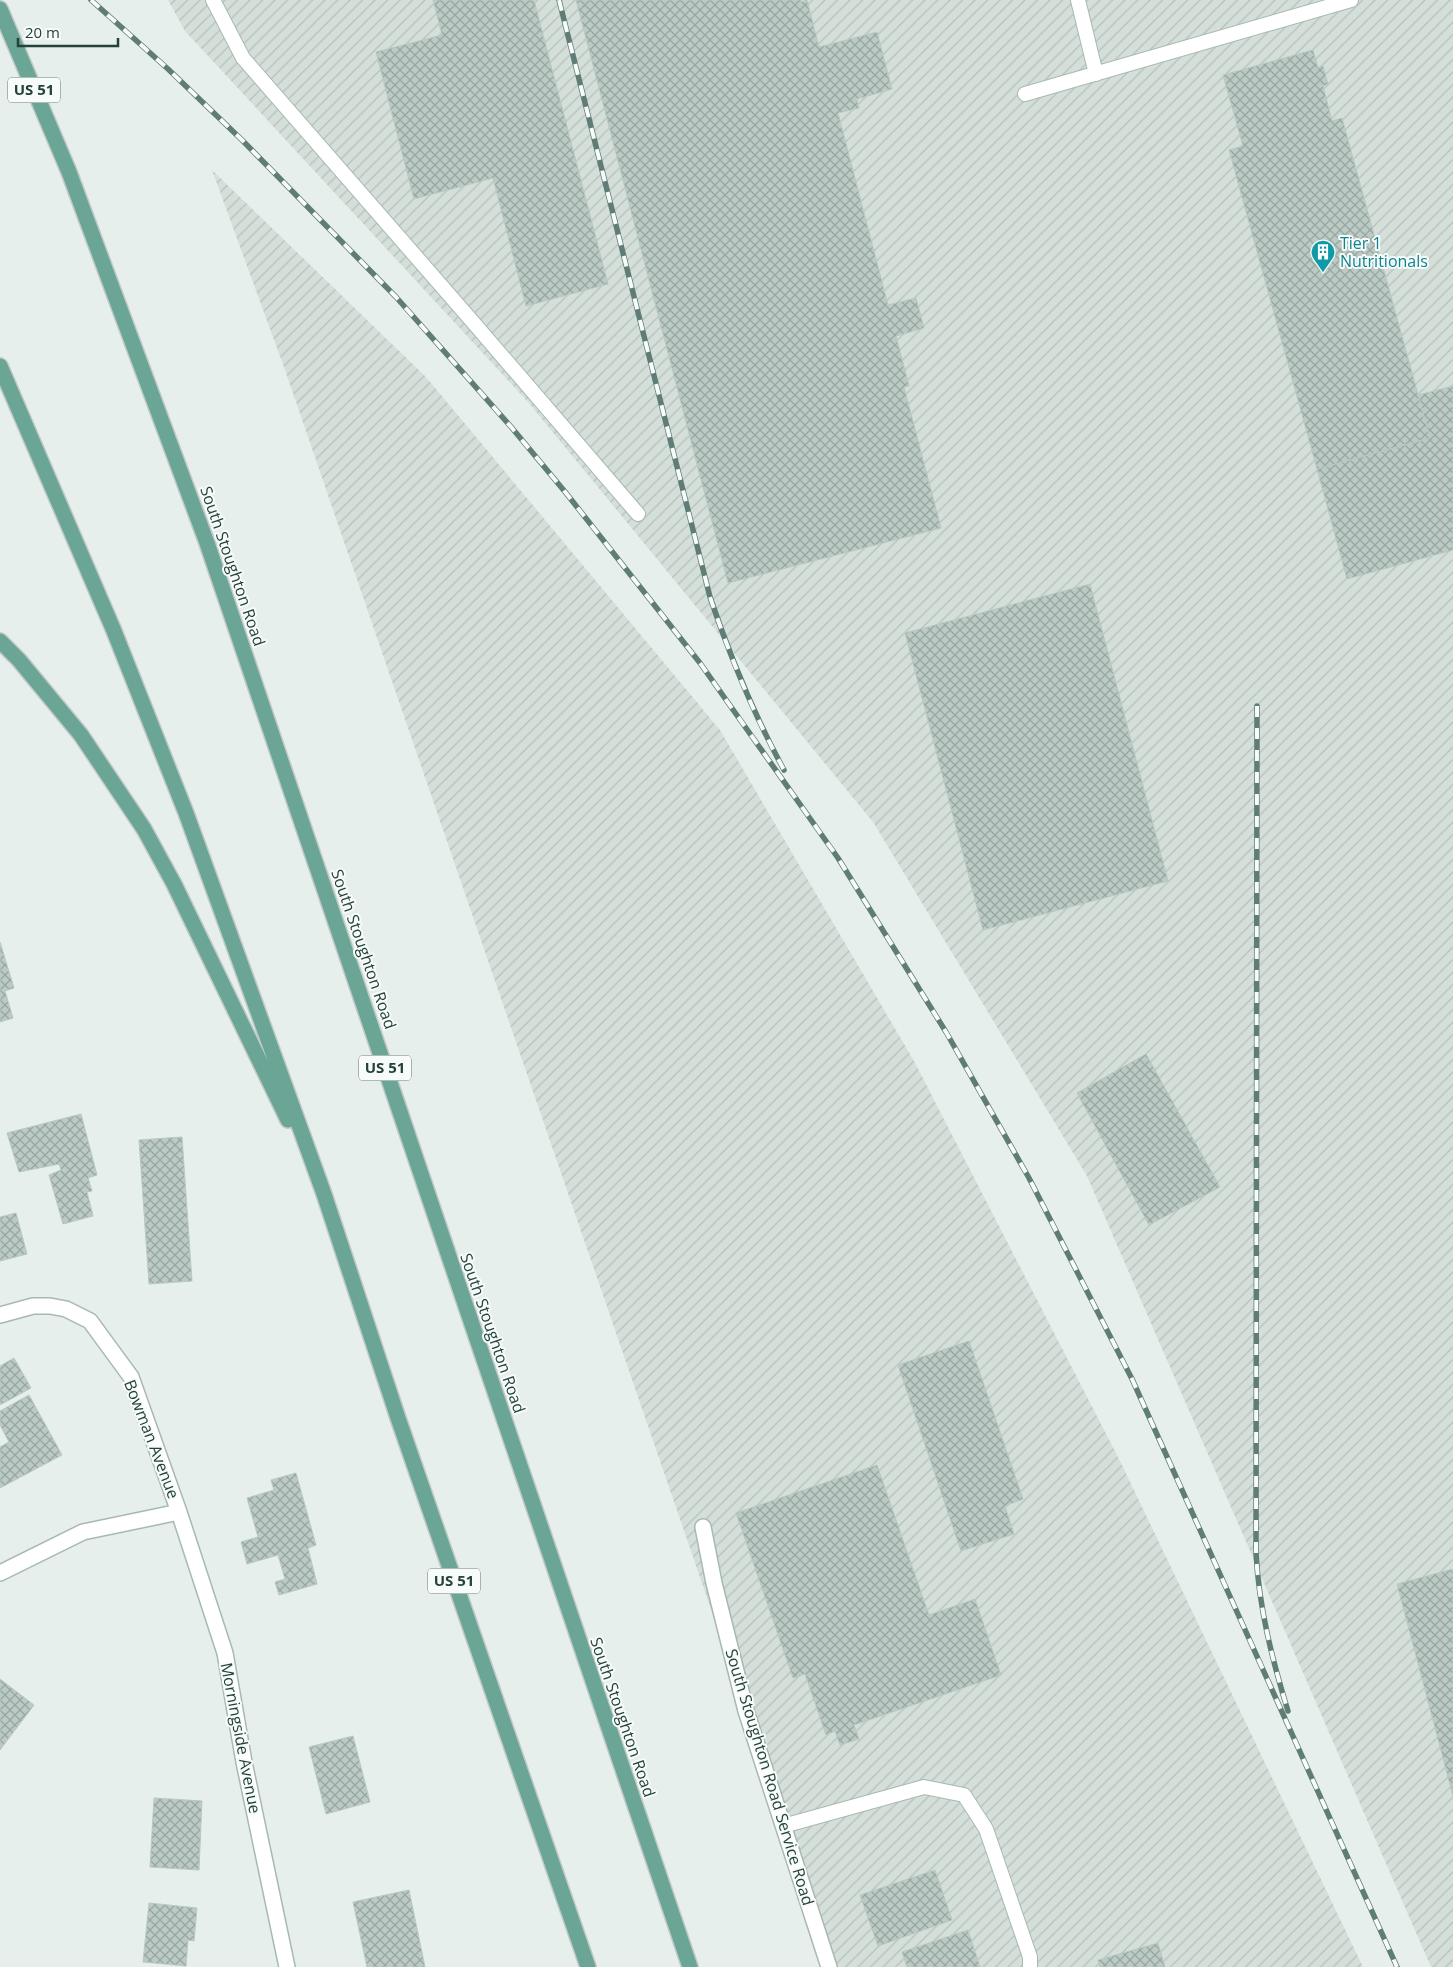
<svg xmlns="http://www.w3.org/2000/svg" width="1453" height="1967" viewBox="0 0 1453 1967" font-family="'Open Sans',sans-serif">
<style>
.industrial{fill:url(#industrial-furrows)}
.building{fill:url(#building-cross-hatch);stroke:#b8c9c2}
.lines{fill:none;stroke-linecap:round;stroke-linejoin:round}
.lane-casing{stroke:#a8b8b2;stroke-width:16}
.street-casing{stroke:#a8b8b2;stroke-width:18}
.primary-casing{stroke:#c2cac8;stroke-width:18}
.lane{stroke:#fff;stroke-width:14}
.street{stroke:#fff;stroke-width:15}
.primary{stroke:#6aa596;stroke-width:15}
.rail-casing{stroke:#5f7d75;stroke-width:5.5}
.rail{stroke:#f7fbf9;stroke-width:4;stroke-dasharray:11;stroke-linecap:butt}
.labels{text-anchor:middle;stroke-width:4;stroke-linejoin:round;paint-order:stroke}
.shield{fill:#f7fbf9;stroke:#637a73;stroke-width:1}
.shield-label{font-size:15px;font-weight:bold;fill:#24423a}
.culture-label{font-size:16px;fill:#0d838f;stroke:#f7fbf9;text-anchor:start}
.street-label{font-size:16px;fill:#24423a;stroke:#f7fbf9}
</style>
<defs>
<pattern id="industrial-furrows" width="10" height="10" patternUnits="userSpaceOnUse" patternTransform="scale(1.25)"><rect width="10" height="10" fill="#d4dfda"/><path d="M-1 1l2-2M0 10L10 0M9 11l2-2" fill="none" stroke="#b6c1bc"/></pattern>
<pattern id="building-cross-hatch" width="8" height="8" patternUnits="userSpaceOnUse" patternTransform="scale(1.25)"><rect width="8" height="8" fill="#bbcac4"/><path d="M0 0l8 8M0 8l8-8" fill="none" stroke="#98a6a0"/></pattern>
</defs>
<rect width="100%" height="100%" fill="#e6efeb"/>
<path class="industrial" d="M168 0H1453V1967H1431L1087 1176 873 822 528 402 185 31Z
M212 170 426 377 720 730 914 1061 1119 1459 1363 1967H829L746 1711 285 370Z"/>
<path class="building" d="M433 0H534L608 284 526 306 493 178 414 199 376 52 442 35Z
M576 0H801V2L807 0 819 47 877 32 892 89 857 99 859 108 838 113 888 305 916 298 924 328 896 336 909 386 904 387 941 528 728 583Z
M1313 50 1318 68 1323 66 1328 84 1323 86 1332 121 1342 118 1430 438 1317 469 1229 150 1243 146 1223 75Z
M1453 386V550L1347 579 1317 469 1430 438 1418 395Z
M1090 584 1168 881 983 930 905 633Z
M0 942 14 988 5 991 13 1018 0 1022Z
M1146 1054 1220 1187 1149 1225 1077 1093Z
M81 1114 97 1175 88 1178 92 1191 87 1192 93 1216 63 1224 49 1175 61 1170 59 1164 19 1172 7 1133Z
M182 1137 192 1281 149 1284 139 1140Z
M16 1213 27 1254 0 1261V1217Z
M969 1341 1023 1499 1005 1506 1014 1534 961 1551 898 1365Z
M14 1358 31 1388 0 1405V1366Z
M29 1395 62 1455 0 1488V1447L9 1442 0 1425V1411Z
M877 1465 929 1615 975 1599 1001 1675 854 1725 859 1739 840 1745 835 1731 826 1735 805 1674 793 1678 736 1513Z
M296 1473 316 1545 308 1548 317 1584 279 1595 275 1582 285 1579 278 1555 247 1564 241 1542 258 1537 247 1498 274 1490 271 1480Z
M1453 1569V1796L1397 1584Z
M0 1679 34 1705 0 1750Z
M353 1736 370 1802 326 1814 309 1747Z
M154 1798 202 1801 199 1870 150 1867Z
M935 1870 952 1920 878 1946 860 1895Z
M409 1890 425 1967H367L353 1902Z
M149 1903 197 1908 194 1941 188 1940 186 1966 143 1962Z
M968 1930 980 1967H907L902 1952Z
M1158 1943 1165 1967H1100L1098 1960Z"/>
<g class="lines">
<defs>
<path id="lane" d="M213 0 243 58 472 321 638 514
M1078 0 1096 74
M1025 94 1351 0
M783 1826 924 1787 964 1795 986 1829 1030 1957V1967"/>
<path id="street" d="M0 1315 33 1306H50L66 1309 90 1321 131 1377 179 1512 225 1653 244 1762 287 1967
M703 1527 714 1583 746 1711 829 1967
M0 1573 83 1532 179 1512"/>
<path id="primary" d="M0 9 69 172 207 543 690 1967
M0 366 114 631 186 813 324 1194 398 1418 588 1967
M0 641 19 660 81 735 144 829 174 884 288 1120"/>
</defs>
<use href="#lane" class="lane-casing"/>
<use href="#street" class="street-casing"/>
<use href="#primary" class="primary-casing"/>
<use href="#lane" class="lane"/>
<use href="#street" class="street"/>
<use href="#primary" class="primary"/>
<defs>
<path id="rail" d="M91 0 168 69 242 140 396 297 512 428 566 493 700 663 838 858 946 1032 1029 1178 1132 1379 1397 1967
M559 0 710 597C731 659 753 713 784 770
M1257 706 1256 1553C1259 1608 1272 1659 1288 1711"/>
</defs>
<use href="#rail" class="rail-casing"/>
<use href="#rail" class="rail"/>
</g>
<defs>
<symbol id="building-pin" viewBox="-11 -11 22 30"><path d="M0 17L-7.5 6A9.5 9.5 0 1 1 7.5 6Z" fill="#0f9aa8" stroke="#f7fbf9"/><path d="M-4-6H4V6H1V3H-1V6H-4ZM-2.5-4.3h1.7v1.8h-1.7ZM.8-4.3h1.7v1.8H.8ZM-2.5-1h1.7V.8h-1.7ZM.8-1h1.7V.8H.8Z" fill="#fff"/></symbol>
</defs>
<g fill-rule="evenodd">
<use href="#building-pin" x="1309" y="238" width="28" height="38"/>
</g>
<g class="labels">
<g class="shield">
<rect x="8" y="77.5" width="52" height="25" rx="4"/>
<rect x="359" y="1055.5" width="52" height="25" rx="4"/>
<rect x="428" y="1568.5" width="52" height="25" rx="4"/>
</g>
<g class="shield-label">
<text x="34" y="95">US 51</text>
<text x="385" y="1073">US 51</text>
<text x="454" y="1586">US 51</text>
</g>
<g class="culture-label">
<text x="1340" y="249">Tier 1<tspan x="1340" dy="18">Nutritionals</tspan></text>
</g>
<g class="street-label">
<text transform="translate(233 566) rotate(71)" y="6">South Stoughton Road</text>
<text transform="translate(364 949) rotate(71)" y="6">South Stoughton Road</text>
<text transform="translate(493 1333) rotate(71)" y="6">South Stoughton Road</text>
<text transform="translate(152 1439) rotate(69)" y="6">Bowman Avenue</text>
<text transform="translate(623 1717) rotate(71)" y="6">South Stoughton Road</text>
<text transform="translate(241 1738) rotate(79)" y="6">Morningside Avenue</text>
<text transform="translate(770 1777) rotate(73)" y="6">South Stoughton Road Service Road</text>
</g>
</g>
<path d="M18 38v8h100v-8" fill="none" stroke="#24423a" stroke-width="2.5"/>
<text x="25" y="38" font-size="15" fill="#24423a" stroke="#f7fbf9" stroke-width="4" paint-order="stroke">20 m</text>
</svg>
